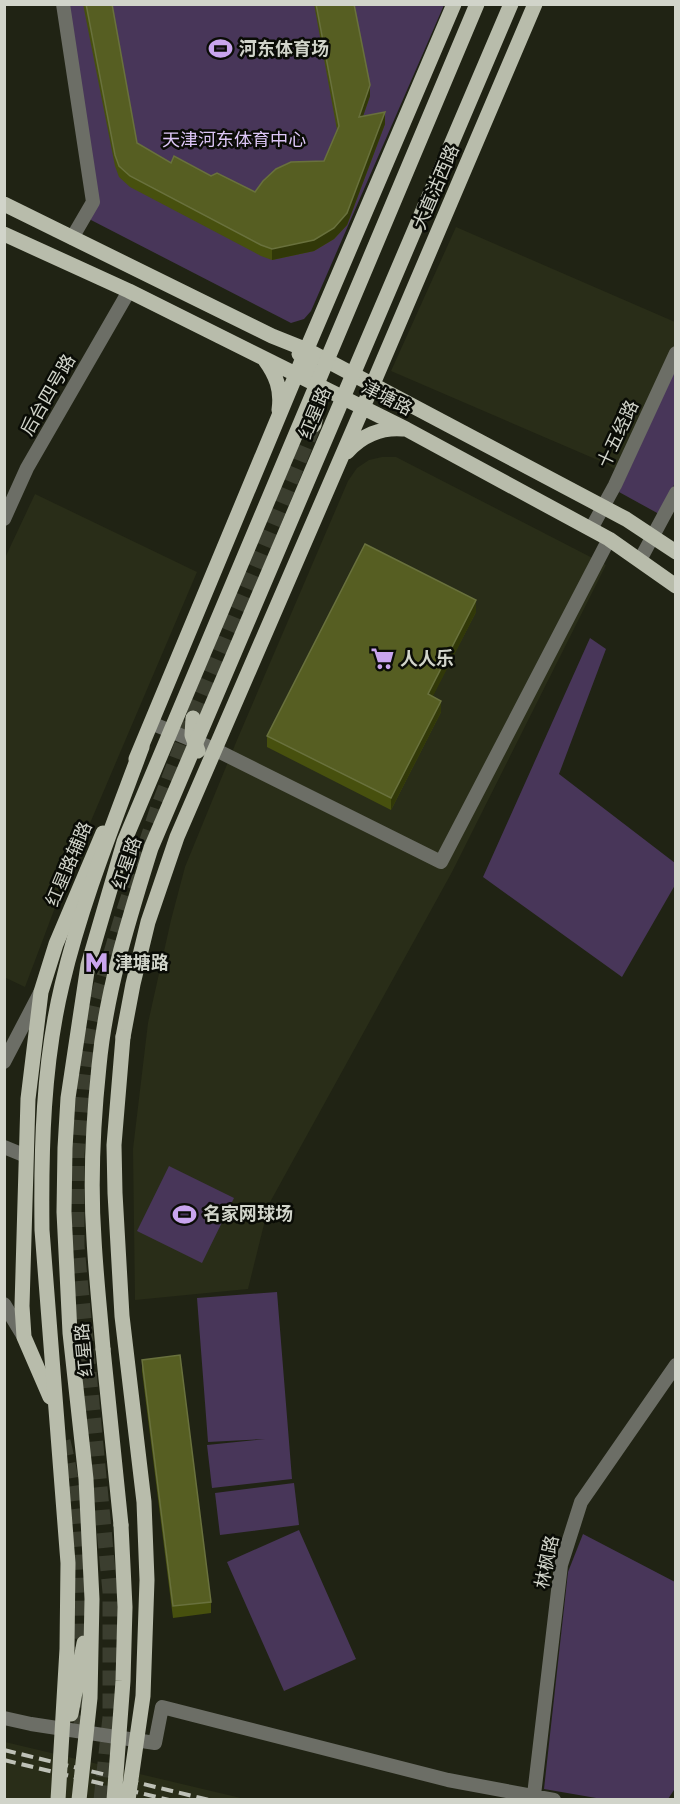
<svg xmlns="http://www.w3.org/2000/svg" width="680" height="1804" viewBox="0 0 680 1804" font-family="Raleway,'Noto Sans SC',sans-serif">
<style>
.built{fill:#292d18}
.green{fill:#483659}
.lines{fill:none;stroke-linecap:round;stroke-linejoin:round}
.major-tunnel{stroke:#3b3e2f;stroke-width:15;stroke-dasharray:15 8;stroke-linecap:butt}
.minor{stroke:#6c6e66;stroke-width:14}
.major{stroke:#b8bcab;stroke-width:15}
.rail{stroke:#bec1b7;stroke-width:4;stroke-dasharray:12 6;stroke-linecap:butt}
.major-bridge{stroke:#b8bcab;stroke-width:15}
.wall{fill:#47500e}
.shaded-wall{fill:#313808}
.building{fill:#565e22;stroke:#69713d;stroke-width:1.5}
.labels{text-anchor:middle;stroke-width:5;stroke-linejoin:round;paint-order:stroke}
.poi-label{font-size:18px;font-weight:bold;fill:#d1d4ca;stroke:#0a0c06;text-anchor:start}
.park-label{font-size:18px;fill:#dcc6f6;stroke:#0a0c06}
.street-label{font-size:18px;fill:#d1d4ca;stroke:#0a0c06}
</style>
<rect width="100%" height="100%" fill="#202314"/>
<path class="built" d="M456 227 675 322V510L607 464 391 371Z
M382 457H396L606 565 452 872 269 1204 248 1289 135 1300 133 1149 148 1023 171 920 185 867 237 740 348 481 357 468 369 460Z
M35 494 197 572 62 889 25 987 4 977V560Z
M5 1742 245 1799H5Z"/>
<path class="green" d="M58 5H444L311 311 304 319 291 323 91 220Z
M675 370V483L659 514 619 492Z
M590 638 606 649 559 774 675 863V885L622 977 483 877Z
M169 1166 234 1198 202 1263 137 1231Z
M277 1292 292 1479 212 1488 207 1445 265 1439 208 1442 197 1298Z
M294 1483 299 1525 220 1535 215 1493Z
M299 1530 356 1659 284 1691 227 1562Z
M583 1534 675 1582 676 1787 668 1799H602L544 1789 568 1572Z"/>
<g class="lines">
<path class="major-tunnel" d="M63 1441C80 1510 82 1581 82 1651 82 1676 83 1701 81 1725
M101 1800 110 1717V1592L77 1246V1154L83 1083 90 1029 95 1006 123 913 158 807 185 736 314 425"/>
<path class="minor" d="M63 4 93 202 72 238
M4 519 27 468 129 291
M591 529 615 485 676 353
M640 560 676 493
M151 723 214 749 441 862 609 539
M4 1062 40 993
M4 1147 26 1156
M4 1304 24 1337
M4 1718 31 1724 155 1743 162 1707 448 1780 554 1800
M534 1795 561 1565 581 1502 676 1365"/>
<path class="major" d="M4 204 272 336 307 350 626 519 676 552
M4 234 129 291 406 429 609 539 676 586
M299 354C321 373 320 400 314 425
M265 360C276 375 282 390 279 410
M347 452C361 436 381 427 403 429
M193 718 192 735 198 751
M136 759 303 358 454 4
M123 1037 133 984 148 922 177 837 370 391 535 4
M103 1349 121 1525
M50 1397 24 1337 22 1306 28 1099 41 992 56 944 103 833"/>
<path class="rail" d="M4 1750 209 1800
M4 1760 169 1800"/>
<path class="major-bridge" d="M123 1037 114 1145 115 1193 122 1316 144 1502 147 1580 143 1696 128 1800
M103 1349C100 1312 96 1276 94 1239 90 1182 93 1123 99 1066 106 991 129 919 151 848L511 4
M71 1714 84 1643
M58 1800 67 1649 68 1563 42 1230C41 1149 43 1064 62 985 81 904 113 825 142 747
M79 1800 90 1698 92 1599 86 1479 70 1333 64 1212 65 1148 68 1098 88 965 124 842 477 4
M114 1800 123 1681 125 1607 121 1525"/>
</g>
<path class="wall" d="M83 4H112L137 143 171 163 211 176 255 192 324 161 337 130 314 4H354L370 96 363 116 385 124 347 225 334 239 314 251 272 260 261 256 130 187 119 177 115 166Z
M476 612 432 697 441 712 391 810 267 747V736Z
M142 1360 211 1602V1613L173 1618 142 1371Z"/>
<path class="shaded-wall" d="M370 85V96L359 128V117Z
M385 112V124L347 225 334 239 314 251 272 260V249Z
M476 600V612L428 706V694Z
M441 701V712L391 810V798Z"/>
<path class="building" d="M86 4H112L137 143 171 163 174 156 211 176 217 173 255 192 263 181 276 169 291 162 324 161 339 126 316 4H354L370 85 359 117 385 112 347 213 334 228 314 240 272 249 261 245 130 176 119 166 115 155Z
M365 544 476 600 428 694 441 701 391 798 267 736Z
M180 1355 211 1602 173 1606 142 1360Z"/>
<defs>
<symbol id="stadium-bare" viewBox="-9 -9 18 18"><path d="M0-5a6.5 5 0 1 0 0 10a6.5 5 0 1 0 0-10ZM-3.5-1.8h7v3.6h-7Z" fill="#c9a5ee" stroke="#0a0c06" stroke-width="2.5" paint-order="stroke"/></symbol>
<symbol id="supermarket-bare" viewBox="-9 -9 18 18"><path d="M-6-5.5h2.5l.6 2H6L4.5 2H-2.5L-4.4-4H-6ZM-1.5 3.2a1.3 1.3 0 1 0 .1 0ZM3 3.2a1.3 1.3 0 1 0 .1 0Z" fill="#c9a5ee" stroke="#0a0c06" stroke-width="2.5" paint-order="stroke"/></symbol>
<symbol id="metro-bare" viewBox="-9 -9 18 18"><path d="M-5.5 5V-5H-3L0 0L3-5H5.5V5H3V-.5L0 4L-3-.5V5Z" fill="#c9a5ee" stroke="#0a0c06" stroke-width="2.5" paint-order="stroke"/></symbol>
</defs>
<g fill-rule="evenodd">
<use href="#stadium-bare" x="204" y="32" width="33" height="33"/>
<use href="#supermarket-bare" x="366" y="642" width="33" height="33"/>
<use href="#metro-bare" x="80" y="946" width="33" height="33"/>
<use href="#stadium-bare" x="168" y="1198" width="33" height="33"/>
</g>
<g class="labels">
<g class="poi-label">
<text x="239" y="55">河东体育场</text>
<text x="400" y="665">人人乐</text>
<text x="115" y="969">津塘路</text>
<text x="203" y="1220">名家网球场</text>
</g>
<g class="park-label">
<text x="234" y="146">天津河东体育中心</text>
</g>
<g class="street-label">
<text transform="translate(436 187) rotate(-67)" y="6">大直沽西路</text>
<text transform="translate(48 395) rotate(-60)" y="6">后台四号路</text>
<text transform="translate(387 398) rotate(27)" y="6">津塘路</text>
<text transform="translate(315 413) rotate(-67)" y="6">红星路</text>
<text transform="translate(618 434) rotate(-65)" y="6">十五经路</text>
<text transform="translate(127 863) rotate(-71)" y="6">红星路</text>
<text transform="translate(69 864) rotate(-67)" y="6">红星路辅路</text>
<text transform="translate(84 1350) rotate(-95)" y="6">红星路</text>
<text transform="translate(547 1562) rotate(-78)" y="6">林枫路</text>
</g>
</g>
<rect width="680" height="1804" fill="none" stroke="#d1d4ca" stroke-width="12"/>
</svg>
